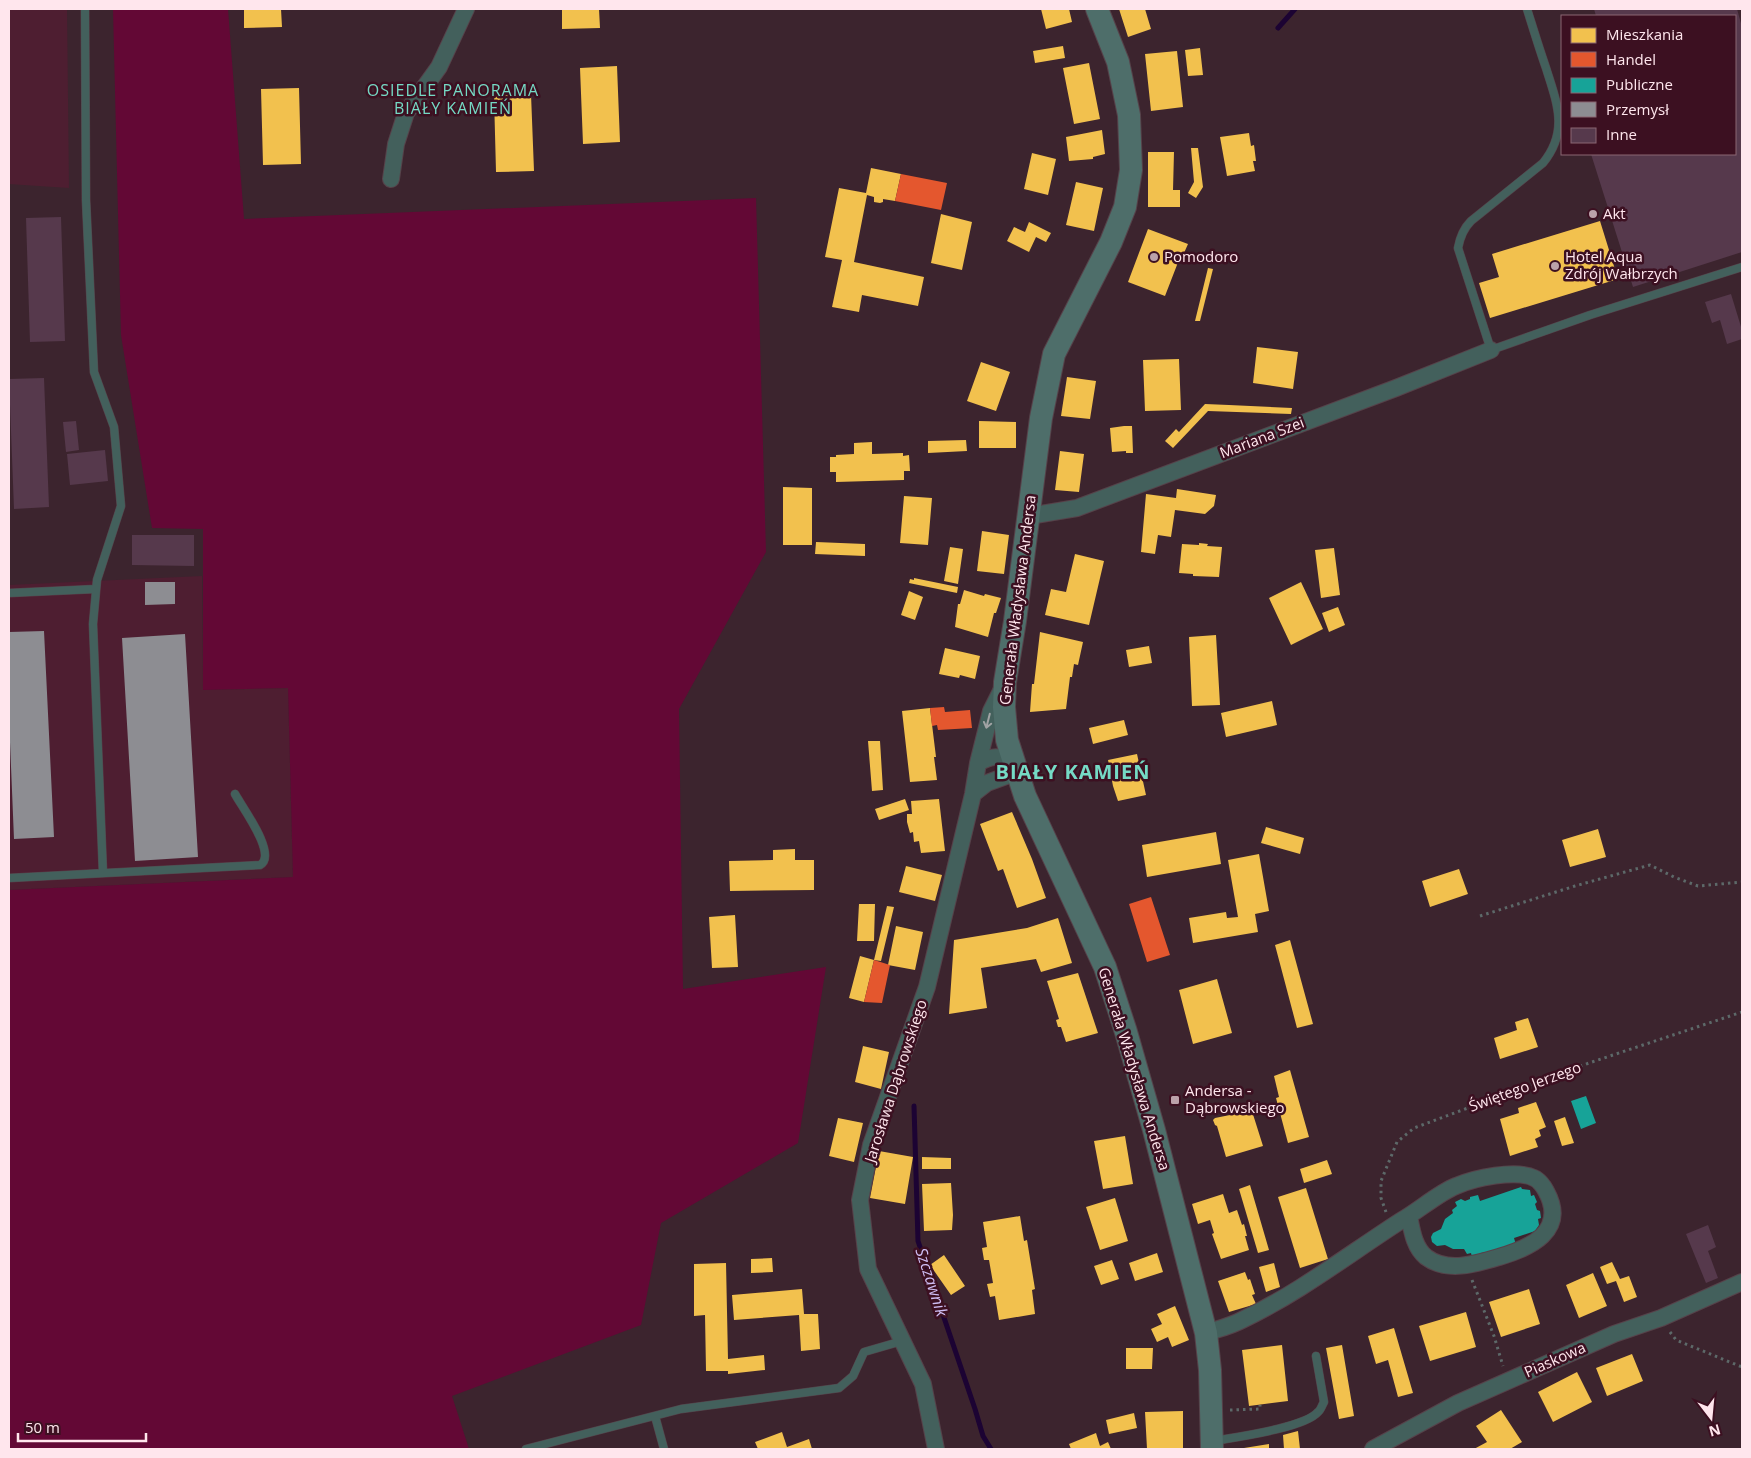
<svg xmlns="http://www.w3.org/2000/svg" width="1751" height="1458" viewBox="0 0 1751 1458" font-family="'Open Sans',sans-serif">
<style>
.built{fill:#4e1e31}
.green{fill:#630835}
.homes{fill:#f2c14e}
.shops{fill:#e4572e}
.public{fill:#17a398}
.industry{fill:#8d8d92}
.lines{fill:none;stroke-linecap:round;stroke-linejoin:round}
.stream{stroke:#1c0333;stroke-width:5}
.building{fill:#56394c}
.lane-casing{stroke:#56424a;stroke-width:9}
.street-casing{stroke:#56424a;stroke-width:18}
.secondary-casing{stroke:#56424a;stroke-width:24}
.path{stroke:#5d6969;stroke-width:3;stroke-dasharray:2.5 4;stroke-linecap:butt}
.lane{stroke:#43605c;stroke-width:8}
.street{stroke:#43605c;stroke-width:16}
.secondary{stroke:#4e6e6a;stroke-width:22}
.oneway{stroke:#a1a3a4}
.poi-dot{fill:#bba2aa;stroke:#3c1021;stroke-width:2}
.labels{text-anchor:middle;stroke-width:5;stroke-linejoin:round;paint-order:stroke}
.poi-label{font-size:15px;fill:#ffe6ed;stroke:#3c1021;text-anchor:start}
.street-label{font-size:15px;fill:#ffe6ed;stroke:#3c1021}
.neighbourhood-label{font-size:16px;letter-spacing:1px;fill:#75dac5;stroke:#3c1021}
.water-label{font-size:16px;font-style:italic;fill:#cfbef4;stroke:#3c1021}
.district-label{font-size:20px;font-weight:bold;letter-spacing:1px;fill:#75dac5;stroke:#3c1021}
</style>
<rect width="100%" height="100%" fill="#3c242e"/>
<path class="built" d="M9 9H67L69 188 9 184Z
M202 576 203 690 288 688 293 877 9 890V585Z"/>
<path class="green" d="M113 9H228L244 219 756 198 766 552 679 709 683 989 826 967 798 1143 661 1223 641 1325 452 1396 469 1449H9V890L293 877 288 688 203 690V529L152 528 121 335Z"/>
<path class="homes" d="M244 9H281L282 27 244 28Z
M562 9H599L600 28 562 29Z
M1041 9H1069L1072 22 1046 29Z
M1119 9H1145L1151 29 1128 37Z
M1063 46 1065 58 1035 63 1033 51Z
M1200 48 1203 75 1188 76 1185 50Z
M1177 51 1183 107 1151 111 1145 54Z
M1089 63 1100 119 1074 124 1063 68Z
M617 66 620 142 583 144 580 68Z
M299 88 301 164 263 165 261 89Z
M531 94 534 171 496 172 494 96Z
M1102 130 1105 154 1093 157V159L1069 161 1066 137Z
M1249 133 1251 146 1254 145 1256 161H1253L1255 171 1227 176 1220 137Z
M1191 148H1198L1203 187 1196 198 1188 193 1194 182Z
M1148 152H1174L1173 190H1180V207H1148Z
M1032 153 1056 159 1048 195 1024 189Z
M871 168 901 174 895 201 883 199V202L880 203 874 202V197L867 195 854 262 924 277 918 306 862 295 859 312 832 307 842 260 825 257 839 188 866 193Z
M1076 182 1103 188 1094 231 1066 225Z
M941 214 972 222 962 270 931 263Z
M1600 221 1618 279 1490 318 1479 283 1499 277 1492 254Z
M1029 222 1051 233 1046 242 1036 237 1029 252 1007 241 1014 227 1025 232Z
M1148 229 1188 244 1184 253 1182 252 1165 296 1128 282Z
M1208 268 1213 269 1200 321H1195Z
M1257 347 1298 352 1293 389 1253 383Z
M1179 359 1181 410 1145 411 1143 360Z
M981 362 1010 372 996 411 967 401Z
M1067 377 1096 381 1090 419 1061 416Z
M1205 404 1229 405 1292 408 1291 414 1208 411 1173 448 1165 441 1176 429 1179 432Z
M979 421 1016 422V448H979Z
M1124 426H1132L1133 453H1126V451L1112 452 1110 428Z
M966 440 967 451 928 453V441Z
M872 442V454L903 453V456L909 455 910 471H904V480L836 482V472H830V457H836V455L854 454V443Z
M1060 451 1084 454 1079 492 1055 490Z
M783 487 812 488V545H783Z
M1177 489 1216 495 1214 506 1205 514 1175 510 1171 537 1158 535 1155 554 1141 552 1146 494 1176 498Z
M904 496 932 498 928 545 900 543Z
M982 531 1009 535 1004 574 977 571Z
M816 542 865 544V556L815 554Z
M1199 543 1208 544 1207 546 1222 547 1219 577 1193 576V574L1179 573 1182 544 1199 545Z
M950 547 963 549 958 584 944 581Z
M1334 548 1340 595 1321 598 1315 550Z
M1075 554 1104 561 1089 625 1045 615 1051 589 1066 592Z
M914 578 958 587 957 593 909 583 910 579 914 580Z
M1301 582 1323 629 1291 645 1269 598Z
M964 590 984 596 985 594 1001 598 996 613H994L988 637 955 627 958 604H960Z
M909 591 923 597 915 620 901 615Z
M1338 607 1345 625 1329 632 1322 613Z
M1040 632 1083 642 1078 665 1074 664 1072 677H1070L1066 709 1030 712 1032 684H1034Z
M1216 635 1220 705 1192 706 1189 637Z
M1149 646 1152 663 1129 667 1126 650Z
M945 648 980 656 975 679 960 675 959 678 939 674Z
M1272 701 1277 725 1226 737 1221 713Z
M930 708 936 757H934L937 780 910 782 902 711Z
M1124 720 1128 735 1093 744 1089 728Z
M868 741H880L883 790 872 791Z
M1137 754 1146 795 1118 801 1113 786 1108 760Z
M905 799 909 810 879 820 875 809Z
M939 799 945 851 921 853 919 841 914 842 913 832 910 833 907 822V814H912L911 801Z
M1012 812 1032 859 1046 898 1017 908 1003 869 998 871 980 824Z
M1266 827 1304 838 1300 854 1261 843Z
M1598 829 1606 857 1570 867 1562 840Z
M1216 832 1221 864 1147 877 1142 845Z
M795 849V860H814V890L730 891 729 861 773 860V850Z
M1259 854 1269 911 1255 914 1258 932 1193 943 1189 918 1226 912 1227 918 1238 917 1228 860Z
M906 866 942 875 935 901 899 892Z
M1459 869 1468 894 1430 907 1422 881Z
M859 904H875L874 941H857Z
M887 906 894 907 881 961 874 960Z
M735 915 738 967 712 968 709 917Z
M1058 918 1072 963 1041 972 1036 959 981 968 987 1008 949 1014 954 940 1027 928Z
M896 926 923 932 915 970 888 965Z
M1290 940 1313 1024 1297 1028 1275 945Z
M860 956 874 960 864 1002 849 998Z
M1078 973 1098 1033 1066 1042 1061 1027H1058L1056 1020 1059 1019 1047 981Z
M1217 979 1232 1033 1193 1044 1179 990Z
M1528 1018 1538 1047 1500 1059 1494 1038 1517 1030 1515 1022Z
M863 1046 889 1052 881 1089 855 1082Z
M1290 1070 1309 1137 1288 1143 1276 1098 1279 1097 1274 1076Z
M1536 1102 1546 1127 1539 1130 1541 1136 1535 1139 1538 1147 1510 1156 1500 1119 1519 1113 1518 1108Z
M1237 1106 1241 1108 1242 1111 1251 1108 1263 1146 1226 1157 1217 1126 1215 1125 1213 1120 1215 1118 1230 1115 1229 1111 1231 1108Z
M1565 1117 1574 1143 1562 1146 1554 1121Z
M838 1118 863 1123 854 1162 829 1156Z
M1125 1136 1133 1184 1103 1189 1094 1141Z
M879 1151 913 1157 905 1204 870 1198Z
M922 1157 951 1158V1169H922Z
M1327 1160 1332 1174 1304 1183 1300 1169Z
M951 1183 953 1215 952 1230 924 1231 922 1184Z
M1250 1185 1269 1250 1258 1253 1239 1189Z
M1306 1188 1328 1259 1300 1268 1278 1197Z
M1223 1194 1229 1213 1237 1210 1242 1225 1244 1224 1247 1236H1245L1249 1250 1221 1259 1212 1234 1214 1233 1210 1220 1198 1224 1192 1204Z
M1115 1198 1128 1241 1100 1250 1086 1207Z
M1020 1216 1024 1241 1027 1240 1035 1289 1032 1290 1035 1314 999 1320 995 1296 990 1297 987 1284 993 1283 989 1260H984L982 1248 987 1247 983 1222Z
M1157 1253 1163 1272 1135 1281 1129 1263Z
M944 1255 965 1286 951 1295 930 1265Z
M772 1258 773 1272 751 1273V1259Z
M1112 1260 1119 1279 1101 1285 1094 1266Z
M1612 1262 1620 1279 1629 1276 1637 1297 1624 1302 1616 1281 1607 1284 1600 1267Z
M726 1263 728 1359 764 1355 765 1370 728 1374V1371H706L705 1315 694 1316V1264Z
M1274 1263 1280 1287 1266 1292 1259 1267Z
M1245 1272 1248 1280 1250 1279 1255 1294 1252 1295 1256 1304 1229 1312 1218 1281Z
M1593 1273 1607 1306 1579 1318 1566 1285Z
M802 1289 804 1314H818L820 1349 801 1351 799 1315 734 1320 732 1295Z
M1529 1289 1540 1324 1501 1337 1489 1302Z
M1175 1306 1189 1340 1172 1347 1168 1337 1157 1342 1151 1329 1162 1324 1157 1314Z
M1466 1312 1476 1347 1430 1361 1419 1326Z
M1394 1328 1413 1393 1398 1397 1388 1360 1376 1364 1368 1336Z
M1282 1345 1288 1401 1249 1406 1242 1350Z
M1342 1345 1354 1416 1339 1419 1326 1348Z
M1126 1348H1153L1152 1369H1126Z
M1632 1354 1643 1381 1607 1396 1596 1368Z
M1577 1372 1592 1402 1553 1422 1538 1392Z
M1501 1410 1522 1442 1510 1449H1474L1487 1442 1476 1426Z
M1183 1411V1449H1147L1145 1412Z
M1134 1413 1137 1428 1109 1434 1106 1420Z
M1298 1431 1300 1449H1284L1283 1435Z
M782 1432 787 1447 809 1439 812 1449H758L755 1442Z
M1096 1433 1100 1446 1108 1442 1111 1449H1071L1069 1444Z
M1269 1444V1449H1244V1448Z"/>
<path class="shops" d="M901 174 947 183 941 210 895 201Z
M944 707 945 712 970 710 972 728 938 730 937 725 932 726 930 708Z
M1151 897 1170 955 1147 962 1129 904Z
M874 960 890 965 882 1003 864 1002Z"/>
<path class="public" d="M1586 1096 1596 1123 1581 1129 1571 1101Z
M1521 1187 1522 1189 1530 1190 1531 1196 1534 1195 1537 1202 1535 1204 1537 1210 1540 1211 1541 1218 1538 1219 1539 1225 1535 1231 1514 1238 1516 1245 1489 1254 1486 1252 1481 1253 1480 1256 1472 1257 1471 1253 1467 1254 1464 1249H1453L1445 1245 1437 1246 1432 1242 1431 1237 1433 1233 1441 1229 1445 1219 1453 1213 1452 1210 1457 1206 1455 1202 1461 1199 1465 1201 1470 1199V1197L1478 1195 1480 1201Z"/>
<path class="industry" d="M145 582H175V604L145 605Z
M44 631 54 837 14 839 9 718V632Z
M185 634 198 857 135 861 122 638Z"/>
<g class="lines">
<path class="stream" d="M1278 28 1295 9
M914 1106 918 1241 975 1409 983 1436 991 1449"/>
</g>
<path class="building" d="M1594 9H1737L1742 27V252L1633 287 1591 154H1735V16H1596Z
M61 217 65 341 30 342 26 218Z
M1731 294 1742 330V339L1727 344 1720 320 1712 323 1705 302Z
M44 378 49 507 14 509 9 379Z
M76 421 79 450 66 452 63 422Z
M105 450 108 481 70 485 67 454Z
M132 535H194V566L132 565Z
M1708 1225 1716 1247 1708 1251 1718 1278 1706 1283 1686 1234Z"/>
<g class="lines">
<defs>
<path id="lane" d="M85 9 86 200 94 372 114 427 121 506 97 580 93 624 103 873
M1527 9C1533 28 1539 48 1546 68 1557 103 1569 131 1543 163L1471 221C1463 229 1460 237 1458 248L1491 350 1590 315 1742 267
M9 593 96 589
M9 878 260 865C278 855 242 807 235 794
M655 1416 664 1449
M1214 1441C1236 1437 1304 1428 1318 1412 1321 1410 1322 1405 1324 1402L1316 1356
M526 1449 681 1409 839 1388 853 1376 864 1352 902 1341"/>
<path id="street" d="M391 179 396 144 406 113 439 67 466 9
M1029 516 1077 508 1396 388 1491 350
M978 763C999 752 1001 757 1017 772
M973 794 987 783 1017 772
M1206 1333C1218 1329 1231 1326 1242 1320 1299 1293 1349 1254 1402 1220 1418 1211 1440 1192 1456 1186 1474 1178 1516 1169 1534 1178 1539 1180 1544 1187 1546 1191 1568 1231 1530 1248 1499 1257 1476 1264 1447 1273 1426 1257 1414 1247 1412 1231 1409 1216
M936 1449 923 1384 868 1269 860 1200 871 1145 927 987 973 794 978 763 991 711 1003 687
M1373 1449 1458 1403 1614 1334 1661 1318 1742 1282"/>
<path id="secondary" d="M1097 9 1118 62 1129 115 1131 170 1125 207 1111 242 1054 354 1041 418 1015 621 1005 682 1004 707 1007 740 1025 796 1105 967 1126 1032 1154 1130 1206 1333 1210 1370 1212 1449"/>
</defs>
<use href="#lane" class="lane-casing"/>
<use href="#street" class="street-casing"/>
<use href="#secondary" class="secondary-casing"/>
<path class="path" d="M1480 916 1575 886 1650 865 1674 877 1698 886 1742 882
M1386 1212 1381 1198V1181L1397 1142 1414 1128 1589 1063 1742 1012
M1472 1280 1494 1336 1503 1366
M1670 1332 1676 1340 1742 1367
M1230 1410 1260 1409V1405"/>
<use href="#lane" class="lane"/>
<use href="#street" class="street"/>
<use href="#secondary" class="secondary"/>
</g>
<defs><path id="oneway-shaft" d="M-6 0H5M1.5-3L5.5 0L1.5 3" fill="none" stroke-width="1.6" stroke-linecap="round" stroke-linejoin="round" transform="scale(1.25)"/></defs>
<use class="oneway" href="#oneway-shaft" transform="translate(988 721) rotate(104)"/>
<g class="poi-dot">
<circle cx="1593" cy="214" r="5"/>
<circle cx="1154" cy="257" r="5"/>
<circle cx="1555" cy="266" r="5"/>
<rect x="1170" y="1095" width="10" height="10" rx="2.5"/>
</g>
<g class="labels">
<g class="poi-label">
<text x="1603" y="219">Akt</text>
<text x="1164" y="262">Pomodoro</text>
<text x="1565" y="262">Hotel Aqua<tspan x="1565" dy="17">Zdrój Wałbrzych</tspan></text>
<text x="1185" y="1096">Andersa -<tspan x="1185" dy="17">Dąbrowskiego</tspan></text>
</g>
<g class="street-label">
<text transform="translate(1262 438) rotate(-21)" y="5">Mariana Szei</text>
<text transform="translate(1018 600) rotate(-83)" y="5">Generała Władysława Andersa</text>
<text transform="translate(1134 1069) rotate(73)" y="5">Generała Władysława Andersa</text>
<text transform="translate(896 1081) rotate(-72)" y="5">Jarosława Dąbrowskiego</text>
<text transform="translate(1525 1087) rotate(-20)" y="5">Świętego Jerzego</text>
<text transform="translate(1555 1360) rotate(-24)" y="5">Piaskowa</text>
</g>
<g class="neighbourhood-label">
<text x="453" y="96">OSIEDLE PANORAMA<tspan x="453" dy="18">BIAŁY KAMIEŃ</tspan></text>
</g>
<g class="water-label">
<text transform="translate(932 1282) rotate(72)" y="6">Szczawnik</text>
</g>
<g class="district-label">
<text x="1073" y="779">BIAŁY KAMIEŃ</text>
</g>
</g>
<rect width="1751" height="1458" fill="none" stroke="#ffe6ed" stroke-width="20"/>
<rect x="1561" y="15" width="175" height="140" fill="#3c1021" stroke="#8a6673"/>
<rect x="1571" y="28" width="25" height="15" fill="#f2c14e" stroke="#8a6673"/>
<text x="1606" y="40" font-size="15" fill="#ffe6ed">Mieszkania</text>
<rect x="1571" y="52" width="25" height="15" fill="#e4572e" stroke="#8a6673"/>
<text x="1606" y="65" font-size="15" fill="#ffe6ed">Handel</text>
<rect x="1571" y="78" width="25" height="15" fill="#17a398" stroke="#8a6673"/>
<text x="1606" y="90" font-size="15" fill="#ffe6ed">Publiczne</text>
<rect x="1571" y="102" width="25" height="15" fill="#8d8d92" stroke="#8a6673"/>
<text x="1606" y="115" font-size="15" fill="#ffe6ed">Przemysł</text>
<rect x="1571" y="128" width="25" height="15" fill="#56394c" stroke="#8a6673"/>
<text x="1606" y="140" font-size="15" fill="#ffe6ed">Inne</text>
<g transform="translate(1711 1418) rotate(164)" stroke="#3c1021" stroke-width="4" paint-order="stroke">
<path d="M0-4L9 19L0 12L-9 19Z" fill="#ffe6ed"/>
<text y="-8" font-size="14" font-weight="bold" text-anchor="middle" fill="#ffe6ed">N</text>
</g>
<path d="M18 1433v8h128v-8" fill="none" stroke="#ffe6ed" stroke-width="2.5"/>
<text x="25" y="1433" font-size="15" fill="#ffe6ed" stroke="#3c1021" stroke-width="4" paint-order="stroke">50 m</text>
</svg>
